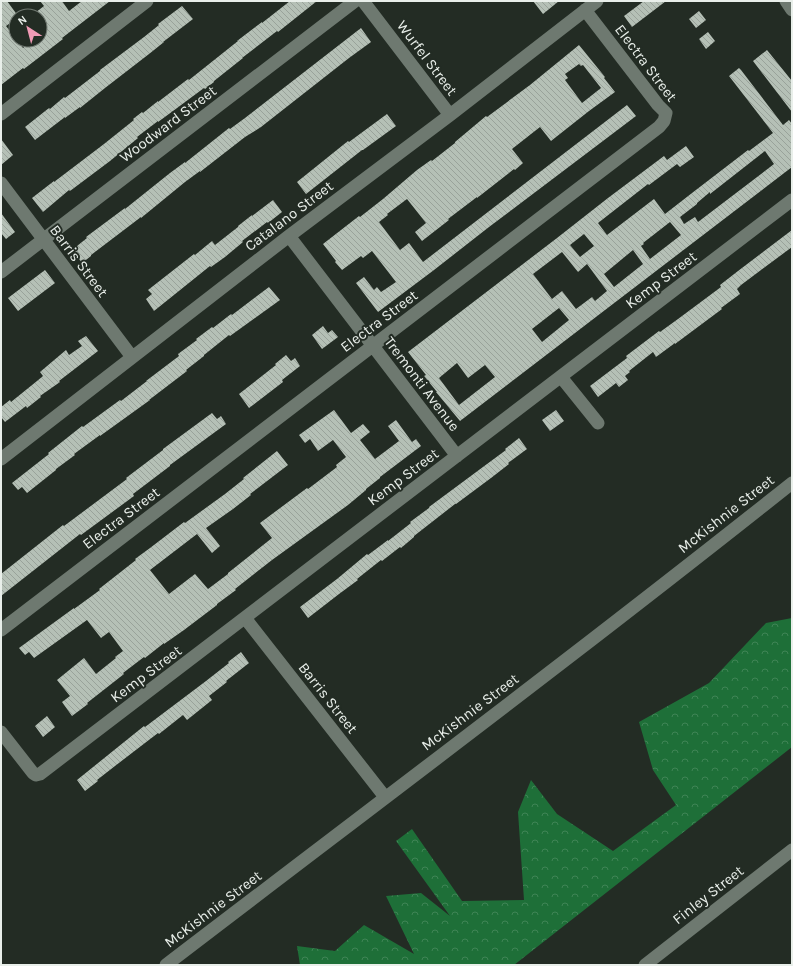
<svg xmlns="http://www.w3.org/2000/svg" width="793" height="966" viewBox="0 0 793 966" font-family="Karla,sans-serif">
<style>
.forest{fill:url(#forest-crowns)}
.building{fill:url(#building-back-hatch);fill-rule:evenodd}
.lines{fill:none;stroke-linecap:round;stroke-linejoin:round}
.minor{stroke:#6e7970;stroke-width:13}
.labels{text-anchor:middle;stroke-width:4;stroke-linejoin:round;paint-order:stroke}
.street-label{font-size:15px;fill:#e9efea;stroke:#232c24}
</style>
<defs>
<pattern id="forest-crowns" width="20" height="18" patternUnits="userSpaceOnUse"><rect width="20" height="18" fill="#1e6f38"/><path d="M2 6a3 3 0 1 1 6 0M12 15a3 3 0 1 1 6 0" fill="none" stroke="#3f8455"/></pattern>
<pattern id="building-back-hatch" width="6" height="6" patternUnits="userSpaceOnUse"><rect width="6" height="6" fill="#b5c0b6"/><path d="M-1 5l2 2M0 0l6 6M5-1l2 2" fill="none" stroke="#99a29a"/></pattern>
</defs>
<rect width="100%" height="100%" fill="#232c24"/>
<path class="forest" d="M792 618V747L514 965H300L297 946 335 951 364 925 414 954 386 896 421 893 450 916 396 841 412 829 462 901 524 900 518 812 531 780 557 814 613 851 676 805 653 770 639 722 709 683 766 623Z"/>
<path class="building" d="M1 1H7L18 16H16V19L6 26 23 48 33 40H40V16H31L44 6 40 1H62L69 11 82 1H110L62 38 63 39 24 69 23 68 1 85Z
M290 1H317L278 32 277 31 242 58H243L214 81V82L205 89 204 88 173 111 158 122V121L137 137 138 138 110 161 70 191 69 190 43 212 32 198 54 181V182L104 144 134 120 133 119 142 112 143 113 158 101V102L188 79 189 80 238 41H237L262 22V23Z
M533 1H559L543 14Z
M644 1H666L632 27 624 16Z
M182 6 193 19 163 42H164L149 54 105 88 80 108V107L65 118V117L35 140 25 127 49 108 50 109 64 97 65 98 100 71V70L144 37 159 25 158 24Z
M699 11 706 20 696 28 689 19Z
M361 28 371 42 349 58 261 127 245 137 200 172V171L185 182 141 218V217L91 255V256L82 263 72 250 87 238 86 237 125 208V209L170 173 185 162V163L229 128 230 129 245 118Z
M708 32 715 41 706 49 699 39Z
M579 45 605 77 604 78 615 92 589 111 551 141 540 127 512 149 523 163 515 170 514 169 477 198V197L448 219 449 220 422 241 415 232 426 223 407 199 387 214 388 215 379 222 400 250 409 243 423 262 627 105 636 116 489 227 434 270 378 312 356 283 364 277 374 290 377 287 381 292 396 282 372 251 363 258 361 256 342 270 335 262 336 261 323 244 359 216 360 217 383 199 417 170 431 160 432 161 455 143V142L486 116 487 117 530 85ZM579 64 581 66 583 65 601 88 582 103 565 80 568 78 565 74Z
M767 50 792 81V112L753 61Z
M739 68 741 70 783 125 789 120 792 124V167L460 421 436 392H437L424 376 426 375 408 352 557 238 608 198 664 156 667 160 686 146 694 157 680 167 677 164 649 185 648 184 598 223 607 235 654 199 665 214 692 193 748 150 749 151 773 133 729 76ZM765 151 774 164 698 222 695 217 684 224 680 217 697 204V203L710 192V194ZM670 222 681 235 650 259 641 246 644 244 643 243ZM584 234 594 246 580 257 570 245ZM633 250 643 264 614 287 604 274ZM562 252 578 272 587 264 604 287 607 291 595 301 592 297 576 309 562 291 552 299 533 274ZM559 308 569 320 542 342 532 329ZM457 363 468 378 485 365 495 377 459 405 439 378Z
M387 114 396 126 363 150H362L306 194 297 182 348 141 349 142Z
M1 139 13 155 1 165Z
M273 200 282 212 268 223 267 222 242 241 243 242 225 257 211 267 210 266 154 311 146 299 152 294 148 290 194 254 195 255 212 241 215 245 238 227V226L252 215V216Z
M1 213 15 232 6 239 1 233Z
M792 230V247L741 285 737 289 740 294 721 308 722 309 675 344V343L656 357 653 352 629 371 630 372 625 376 628 380 619 387 616 383 598 397 590 386 627 358 626 356 659 331 660 332 678 319 721 287 720 285 738 271Z
M45 270 55 283 18 311 8 298Z
M269 287 280 300 230 336 229 335 204 355V356L186 370 187 371 149 400H150L100 436V435L74 454 75 455 56 469V470L27 493 22 487 18 490 12 483 49 454 48 453 82 426 83 427 120 400 121 401 147 381H146L179 356 178 354 197 340 196 339 212 327 213 328 231 314 232 315Z
M323 326 328 333 332 330 338 337 322 349 312 335Z
M86 336 98 351 59 381 60 382 40 396 41 397 27 408 26 406 5 422 1 417V407L10 400 11 402 37 381 43 376 40 372 66 350 69 355 82 346 78 341Z
M286 355 291 361 295 358 300 366 282 380 283 382 249 408 239 394 276 365 275 364Z
M334 410 351 433 363 424 370 432 360 440 375 459 399 441 388 426 396 420 412 442 416 439 421 446 380 477V478L366 489V490L348 505 272 560 235 589 236 590 217 604V605L184 630 164 644V643L145 658 144 657 123 673 124 674 87 703 88 704 72 716 62 702 70 696 57 680 84 658 96 674 116 658 115 657 123 651 109 632 101 638 87 620 34 658 29 652 25 655 19 648 74 608V609L100 590 99 589 136 560 135 559 150 548 184 522 185 523 225 494 244 479 243 478 277 451 288 465 250 494 251 495 233 509 206 528 220 546 212 553 197 534 150 570 169 594 195 574 208 589 228 574V573L272 538 260 523 307 488 308 489 337 467 336 465 346 457 333 440 318 451 310 439 305 443 299 435Z
M556 410 564 421 550 431 542 420Z
M212 413 217 419 221 416 226 424 170 465V466L133 494 134 496 81 535 80 534 1 596V574L63 525 64 526 127 479 126 478 163 450V449Z
M519 438 527 449 508 463 509 464 491 478 456 504H455L414 536V537L401 548 400 547 382 561 381 560 357 579 358 580 339 594 308 618 300 607 337 579 367 554 368 555 388 540V541L411 523 410 522 429 508V507L487 464 506 450 505 449Z
M241 652 249 663 226 681 227 682 209 696 212 700 187 720 183 715 159 734 158 733 115 766 97 780 98 781 85 791 77 780 144 726 145 727 206 681 229 663 228 662Z
M47 716 55 727 43 737 35 726Z"/>
<g class="lines">
<path class="minor" d="M363 1 450 115
M786 1 792 10
M1 114 147 1
M1 183 132 357
M289 236 457 456
M1 272 355 1
M561 377 598 423
M1 459 289 236 450 115 597 1
M245 618 385 797
M1 630 659 127 664 121 666 113 658 105 585 10
M1 732 33 773 36 775 40 774 792 200
M166 965C375 805 586 647 792 483
M645 965 792 850"/>
</g>
<g class="labels">
<g class="street-label">
<text transform="translate(427 58) rotate(53)" y="5">Wurfel Street</text>
<text transform="translate(646 63) rotate(53)" y="5">Electra Street</text>
<text transform="translate(168 124) rotate(-37)" y="5">Woodward Street</text>
<text transform="translate(289 216) rotate(-37)" y="5">Catalano Street</text>
<text transform="translate(79 261) rotate(53)" y="5">Barris Street</text>
<text transform="translate(661 280) rotate(-37)" y="5">Kemp Street</text>
<text transform="translate(379 321) rotate(-37)" y="5">Electra Street</text>
<text transform="translate(422 384) rotate(53)" y="5">Tremonti Avenue</text>
<text transform="translate(403 477) rotate(-37)" y="5">Kemp Street</text>
<text transform="translate(726 514) rotate(-38)" y="5">McKishnie Street</text>
<text transform="translate(121 518) rotate(-37)" y="5">Electra Street</text>
<text transform="translate(146 674) rotate(-37)" y="5">Kemp Street</text>
<text transform="translate(328 698) rotate(52)" y="5">Barris Street</text>
<text transform="translate(470 712) rotate(-37)" y="5">McKishnie Street</text>
<text transform="translate(708 895) rotate(-38)" y="5">Finley Street</text>
<text transform="translate(213 909) rotate(-37)" y="5">McKishnie Street</text>
</g>
</g>
<rect width="793" height="966" fill="none" stroke="#e9efea" stroke-width="4"/>
<g transform="translate(28 28) rotate(324)"><circle r="19" fill="#232c24" stroke="#727a73"/>
<path d="M0-3L7 15L0 10L-7 15Z" fill="#f09ab5"/>
<text y="-6" font-size="11" font-weight="bold" text-anchor="middle" fill="#e9efea">N</text>
</g>
</svg>
